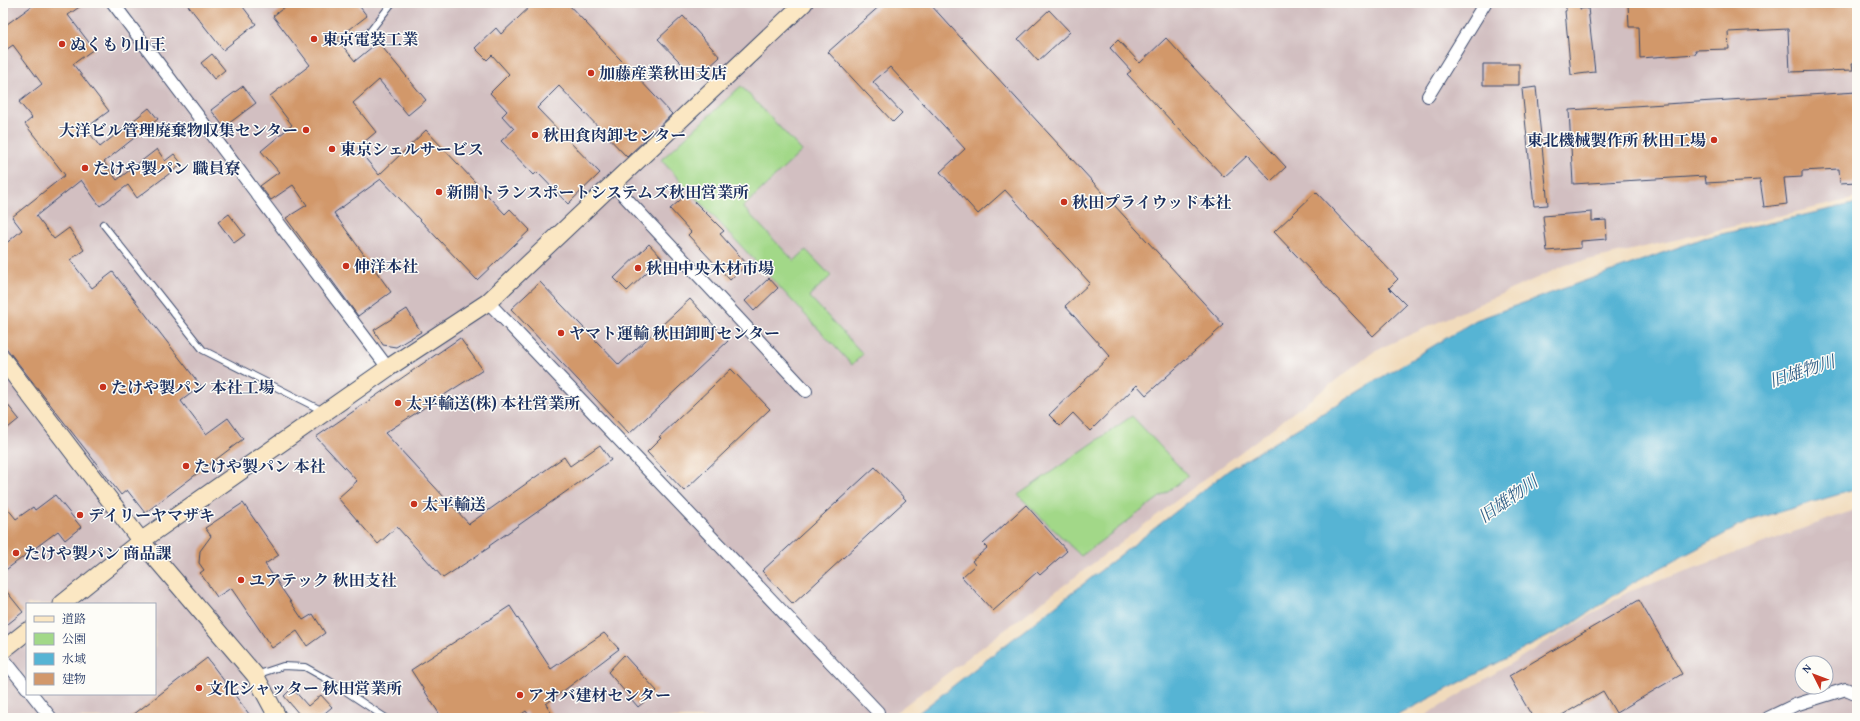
<svg xmlns="http://www.w3.org/2000/svg" width="1860" height="721" viewBox="0 0 1860 721" font-family="'Gentium Book Plus','Noto Serif JP',serif">
<style>
.industrial{fill:#d2bfc1;fill-rule:evenodd}
.green{fill:#a2d888;stroke:#5e8473}
.water{fill:#56b4d4;stroke:#387299}
.building{fill:#d2986b}
.lines{fill:none;stroke-linecap:round;stroke-linejoin:round}
.lane-casing{stroke:#3b496c;stroke-width:8}
.street-casing{stroke:#3b496c;stroke-width:14}
.secondary-casing{stroke:#3b496c;stroke-width:19}
.lane{stroke:#fff;stroke-width:6}
.street{stroke:#fff;stroke-width:12}
.secondary{stroke:#fbe7c3;stroke-width:17}
.poi-dot{fill:#c8321e;stroke:#fdfcf7;stroke-width:1.5}
.labels{text-anchor:middle;stroke-width:3;stroke-linejoin:round;paint-order:stroke}
.poi-label{font-size:16px;font-weight:bold;fill:#1b2f5e;stroke:#fdfcf7;text-anchor:start}
.water-label{font-size:17px;font-style:italic;fill:#305e87;stroke:#fdfcf7}
</style>
<rect width="100%" height="100%" fill="#fdfcf7"/>
<filter id="ink" filterUnits="userSpaceOnUse"><feTurbulence type="fractalNoise" baseFrequency=".025" numOctaves="2"/><feDisplacementMap in="SourceGraphic" scale="8" xChannelSelector="R" yChannelSelector="G"/><feConvolveMatrix kernelMatrix="1 2 1 2 8 2 1 2 1" color-interpolation-filters="sRGB"/></filter>
<filter id="wash" filterUnits="userSpaceOnUse"><feTurbulence type="fractalNoise" baseFrequency=".012" numOctaves="4" result="noise"/><feDisplacementMap in="SourceGraphic" scale="16" xChannelSelector="R" yChannelSelector="G"/><feGaussianBlur stdDeviation="0.9" result="paint"/><feColorMatrix in="noise" values="0 0 0 0 0 0 0 0 0 0 0 0 0 0 0 0 0 1.4 0 .05"/><feComposite in="paint" operator="in"/></filter>
<g filter="url(#wash)">
<rect width="100%" height="100%" fill="#f1dbbc"/>
<path class="industrial" d="M3 3H1857V198L1566 265 1376 350 888 718H3ZM27 604H155V694H27Z
M1857 509V718H1421L1628 592ZM1802 663H1826V687H1802Z"/>
<path class="green" d="M741 86 802 151 743 207 794 261 806 250 831 276 809 296 863 354 852 365 661 160Z
M1132 416 1188 476 1081 556 1018 495Z"/>
<path class="water" d="M1857 203V489L1749 521 1634 582 1572 624 1392 718H912L1229 470 1476 320 1704 238Z"/>
<g id="blocks">
<path class="building" d="M36 3H85L68 15 94 49 73 64 109 111 86 128 100 147 149 108 158 119 104 162 117 180 157 149 165 161 174 154 182 164 137 198 128 185 100 206 81 180 36 216 54 239 69 228 84 250 70 260 92 288 113 272 201 386 181 401 206 434 228 418 243 439 145 513 127 490 121 495 3 344V246L22 230 12 217 65 175 25 124 32 118 19 102 42 84 13 45 3 52V27Z
M186 3H240L256 24 223 50Z
M290 3H357L367 16 337 39 355 61 378 42 426 100 408 115 379 80 353 103 376 132 357 148 379 175 426 130 505 214 510 209 530 230 477 280 381 179 334 213 391 292 358 316 286 218 307 205 293 185 271 200 260 186 279 172 261 151 292 125 270 96 310 65 273 16Z
M534 3H567L672 114 627 157 559 86 537 108 600 173 568 204 537 172 534 175 501 141 514 129 502 116 507 111 490 93 509 74 492 55 487 60 475 48 496 28 501 34Z
M883 3H929L1224 325 1146 395 1137 385 1090 431 1073 413 1060 426 1049 415 1110 356 1065 306 1090 283 1005 190 978 214 940 172 965 149 890 67 873 82 902 113 893 122 828 52Z
M1566 3H1580V9L1588 8 1595 72 1571 75 1565 11H1566Z
M1628 3H1857V63H1852L1853 70 1790 72 1788 29 1728 32 1729 49 1695 50 1696 54 1640 58 1639 27H1629Z
M1049 10 1070 32 1038 61 1018 39Z
M683 16 720 57 696 79 658 39Z
M1166 38 1286 167 1271 181 1247 156 1224 177 1127 74 1131 71 1110 48 1118 40 1140 63Z
M212 54 225 70 214 79 201 63Z
M1483 64H1519V85H1483Z
M243 86 256 103 224 127 211 110Z
M1536 87 1548 205 1534 206 1522 89Z
M1857 92V182L1840 183 1839 169 1802 171V177L1784 178 1787 204 1764 207 1760 180 1706 183 1705 176 1573 184 1569 110Z
M1316 192 1398 279 1389 288 1406 305 1373 336 1274 232Z
M687 194 724 231 720 234 747 264 730 280 688 235 691 232 670 209Z
M1592 212V221L1606 220 1607 239 1581 241V248L1547 251 1543 216Z
M229 214 245 235 234 243 218 222Z
M649 244 662 258 627 291 614 278Z
M769 278 778 288 754 311 745 301Z
M540 282 619 365 690 299 728 341 629 434 511 309Z
M407 309 421 332 396 347 383 345 374 330Z
M460 338 483 370 385 433 469 524 564 457 570 466 600 445 611 460 489 546 490 547 443 578 397 527 378 544 338 498 357 481 316 437Z
M731 369 770 409 684 491 647 452 661 438 659 437Z
M3 399 19 419 3 432Z
M875 467 906 500 793 604 762 571Z
M55 495 81 527 65 540 58 531 3 572V503L16 519 33 507 35 510Z
M243 503 279 555 265 564 303 620 313 614 325 633 307 646 297 631 272 648 231 588 217 597 200 573 204 570 199 563 200 551 211 536 205 528Z
M1026 505 1067 551 1040 575 1037 572 993 611 962 577 975 565 972 561 987 548 983 544Z
M3 587 23 612 3 628Z
M1639 600 1682 674 1616 713 1603 691 1557 718H1533L1509 676Z
M510 606 551 669 604 633 619 649 546 704 554 718H531L526 711 516 718H442L411 670Z
M624 655 657 691 638 707 608 672Z
M207 658 252 718H129Z
M292 688 308 706 321 695 332 707 319 718H295L299 714 284 696Z"/>
</g>
</g>
<g filter="url(#ink)">
<use href="#blocks" fill-opacity="0" stroke="#3b496c" stroke-width="1"/>
<g class="lines">
<defs>
<path id="lane" d="M361 43 392 3
M103 224 203 350 323 411
M256 675 283 666 305 667 330 681 386 718"/>
<path id="street" d="M113 3 388 368
M1428 96 1485 3
M613 184 806 391
M488 302 878 712
M3 658 27 688
M32 694 51 718
M1768 718 1795 705 1846 689 1857 694"/>
<path id="secondary" d="M3 360 141 541 255 675 278 718
M62 604 141 541 388 368 488 302 804 3
M3 650 27 631"/>
</defs>
<use href="#lane" class="lane-casing"/>
<use href="#street" class="street-casing"/>
<use href="#secondary" class="secondary-casing"/>
<use href="#lane" class="lane"/>
<use href="#street" class="street"/>
<use href="#secondary" class="secondary"/>
</g>
</g>
<g class="poi-dot">
<circle cx="314" cy="39" r="4"/>
<circle cx="62" cy="44" r="4"/>
<circle cx="591" cy="73" r="4"/>
<circle cx="306" cy="130" r="4"/>
<circle cx="535" cy="135" r="4"/>
<circle cx="1714" cy="140" r="4"/>
<circle cx="332" cy="149" r="4"/>
<circle cx="85" cy="168" r="4"/>
<circle cx="439" cy="192" r="4"/>
<circle cx="1064" cy="202" r="4"/>
<circle cx="346" cy="266" r="4"/>
<circle cx="638" cy="268" r="4"/>
<circle cx="561" cy="333" r="4"/>
<circle cx="103" cy="387" r="4"/>
<circle cx="398" cy="403" r="4"/>
<circle cx="186" cy="466" r="4"/>
<circle cx="414" cy="504" r="4"/>
<circle cx="80" cy="515" r="4"/>
<circle cx="16" cy="553" r="4"/>
<circle cx="241" cy="580" r="4"/>
<circle cx="199" cy="688" r="4"/>
<circle cx="520" cy="695" r="4"/>
</g>
<g class="labels">
<g class="poi-label">
<text x="322" y="45">東京電装工業</text>
<text x="70" y="50">ぬくもり山王</text>
<text x="599" y="79">加藤産業秋田支店</text>
<text x="298" y="136" text-anchor="end">大洋ビル管理廃棄物収集センター</text>
<text x="543" y="141">秋田食肉卸センター</text>
<text x="1706" y="146" text-anchor="end">東北機械製作所 秋田工場</text>
<text x="340" y="155">東京シェルサービス</text>
<text x="93" y="174">たけや製パン 職員寮</text>
<text x="447" y="198">新開トランスポートシステムズ秋田営業所</text>
<text x="1072" y="208">秋田プライウッド本社</text>
<text x="354" y="272">伸洋本社</text>
<text x="646" y="274">秋田中央木材市場</text>
<text x="569" y="339">ヤマト運輸 秋田卸町センター</text>
<text x="111" y="393">たけや製パン 本社工場</text>
<text x="406" y="409">太平輸送(株) 本社営業所</text>
<text x="194" y="472">たけや製パン 本社</text>
<text x="422" y="510">太平輸送</text>
<text x="88" y="521">デイリーヤマザキ</text>
<text x="24" y="559">たけや製パン 商品課</text>
<text x="249" y="586">ユアテック 秋田支社</text>
<text x="207" y="694">文化シャッター 秋田営業所</text>
<text x="528" y="701">アオバ建材センター</text>
</g>
<g class="water-label">
<text transform="translate(1802 371) rotate(-18)" y="6">旧雄物川</text>
<text transform="translate(1508 499) rotate(-35)" y="6">旧雄物川</text>
</g>
</g>
<rect width="1860" height="721" fill="none" stroke="#fdfcf7" stroke-width="16"/>
<rect x="26" y="603" width="130" height="92" fill="#fdfcf7" stroke="#a3aaba"/>
<rect x="34" y="616" width="20" height="6" fill="#fbe7c3" stroke="#a3aaba"/>
<text x="62" y="623" font-size="12" fill="#1b2f5e">道路</text>
<rect x="34" y="633" width="20" height="12" fill="#a2d888" stroke="#a3aaba"/>
<text x="62" y="643" font-size="12" fill="#1b2f5e">公園</text>
<rect x="34" y="653" width="20" height="12" fill="#56b4d4" stroke="#a3aaba"/>
<text x="62" y="663" font-size="12" fill="#1b2f5e">水域</text>
<rect x="34" y="673" width="20" height="12" fill="#d2986b" stroke="#a3aaba"/>
<text x="62" y="683" font-size="12" fill="#1b2f5e">建物</text>
<g transform="translate(1814 675) rotate(312)"><circle r="19" fill="#fdfcf7" stroke="#a3aaba"/>
<path d="M0-3L7 15L0 10L-7 15Z" fill="#c8321e"/>
<text y="-6" font-size="11" font-weight="bold" text-anchor="middle" fill="#1b2f5e">N</text>
</g>
</svg>
